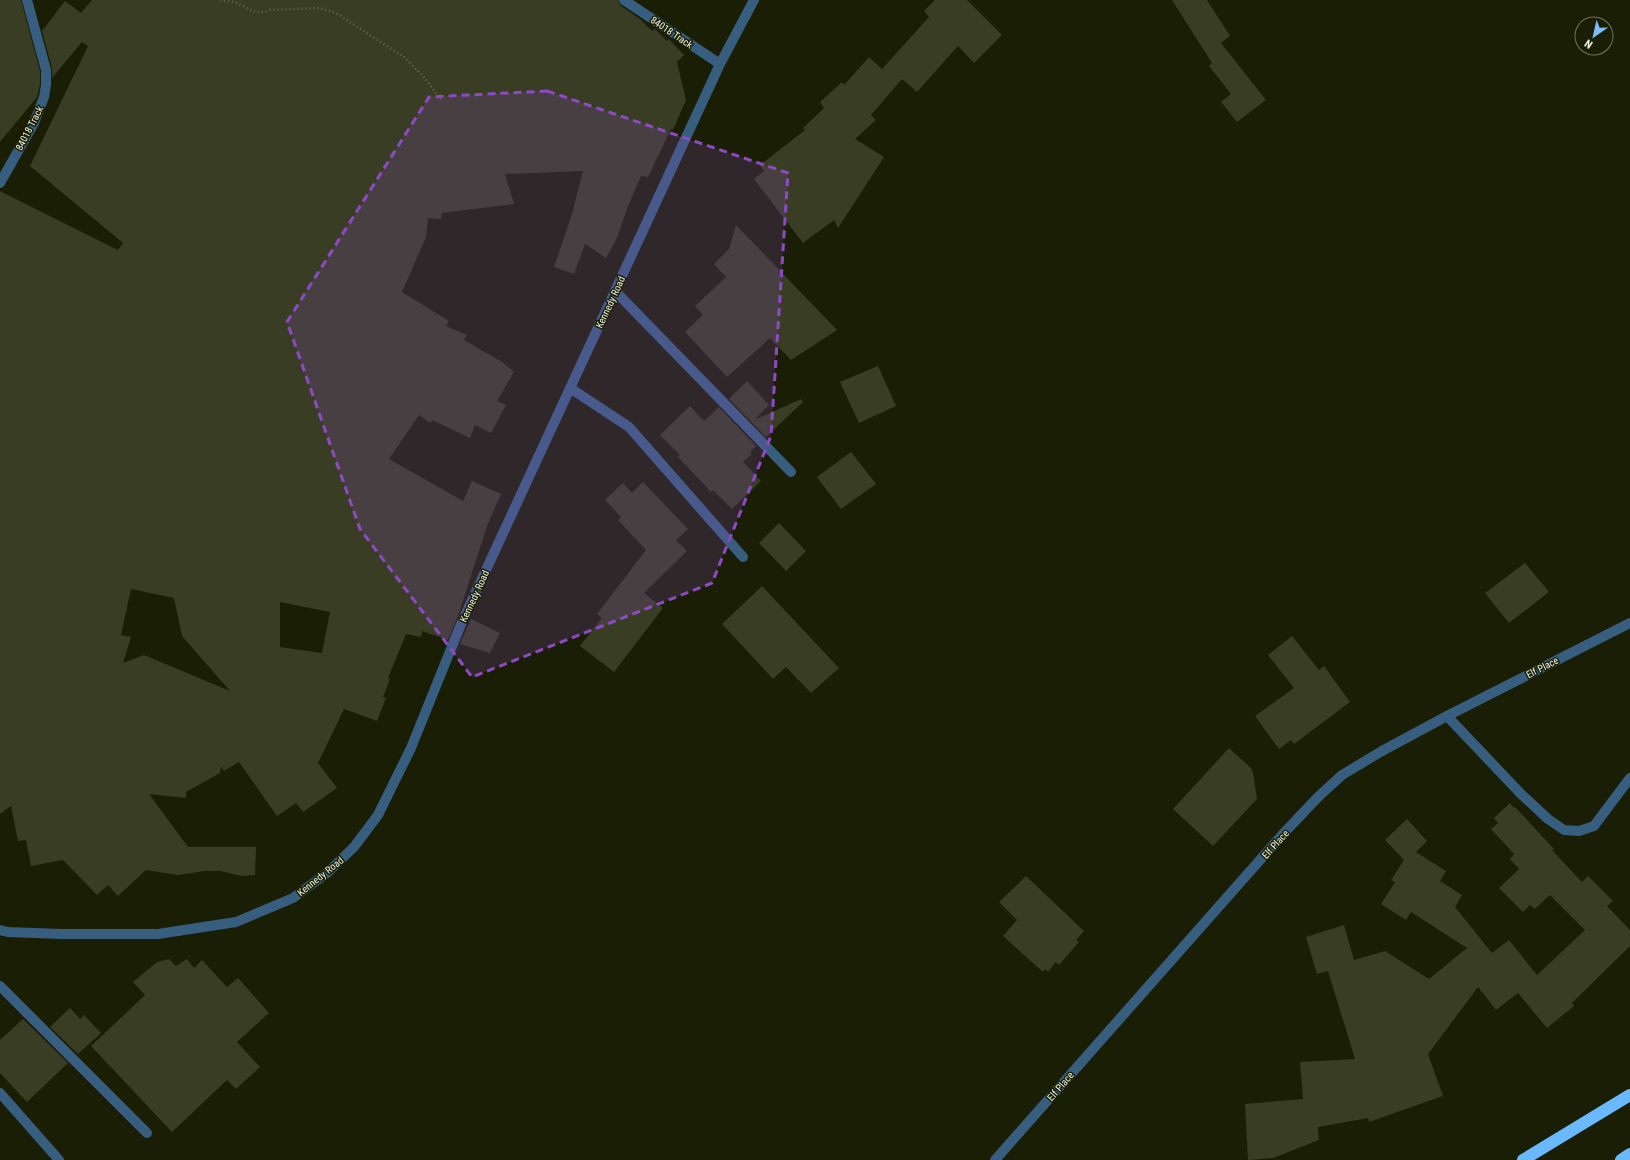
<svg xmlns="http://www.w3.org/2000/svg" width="1630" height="1160" viewBox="0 0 1630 1160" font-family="'Roboto Condensed',sans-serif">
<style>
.building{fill:#383d23;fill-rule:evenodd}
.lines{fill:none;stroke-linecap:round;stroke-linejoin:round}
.path{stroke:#666a54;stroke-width:2.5;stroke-dasharray:1 3;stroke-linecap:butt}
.lane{stroke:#375d7f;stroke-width:10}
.street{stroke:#375d7f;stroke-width:10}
.highway{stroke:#6ab9fc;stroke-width:12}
.marked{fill:#8c4ac4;fill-opacity:0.2;stroke:#8c4ac4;stroke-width:3;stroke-dasharray:8 5;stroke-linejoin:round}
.labels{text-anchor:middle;stroke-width:3;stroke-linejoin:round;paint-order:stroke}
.street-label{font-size:10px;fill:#edf1e1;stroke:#1a1e05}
</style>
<rect width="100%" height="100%" fill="#1a1e05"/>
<path class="building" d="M0 0H21L40 71V84L37 97 0 142Z
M92 0H618L620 5 640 19 652 31 655 29 667 41 669 39 684 55 677 62 686 100 673 130 671 129 648 177 641 176 628 206 617 238 606 258 585 244 574 274 554 267 572 214 583 171 505 174 514 204 442 213 441 219 428 218 426 237 402 292 449 321 446 326 467 335 464 340 502 362 514 372 497 401 506 405 491 433 475 425 470 438 432 420 430 423 419 415 389 459 463 501 472 481 501 494 487 526 459 613 448 640 422 631 421 637 406 634 388 678 390 679 383 697 386 698 377 721 344 709 318 763 337 788 303 812 296 803 277 816 239 762 224 771 221 766 220 773 186 792V798L149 794 188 847H256L255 875 241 876 220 871H205L178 875 146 870 118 896 108 885 97 895 63 860 31 866 26 840 18 841 11 806 0 814V191L118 250 123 243 30 166 88 46 82 42 52 78V68L42 31 65 1 81 13ZM131 589 174 598 182 636 230 691 144 655 123 663 131 637 121 635ZM280 602 330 612 322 653 280 647Z
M935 0H967L1002 35 974 63 958 46 917 92 902 79 871 115 876 120 855 139 884 157 838 228 834 220 803 243 754 179 764 171 760 165 805 130 803 128 824 108 820 102 842 82 844 85 869 57 882 69 929 17 924 11Z
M1172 0H1207L1230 36 1221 43 1266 100 1237 122 1221 102 1231 94 1209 66 1212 63Z
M736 225 837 330 791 360 770 338 727 377 685 332 703 315 695 306 726 277 714 264 729 249Z
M878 366 896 406 859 423 840 382Z
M747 381 769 405 754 420 801 399 803 402 766 437 729 399Z
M690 406 704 421 719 407 756 446 750 452 752 454 743 462 761 481 732 509 713 490 711 492 678 457 680 455 660 435Z
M851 452 876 484 841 509 817 477Z
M643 482 688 529 676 540 687 551 644 593 663 608 614 672 580 646 602 618 597 614 646 550 618 520 621 517 605 500 623 483 632 493Z
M779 523 806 551 786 571 759 543Z
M1525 563 1549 592 1509 623 1485 593Z
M762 586 839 668 811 693 786 667 773 679 722 624Z
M471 619 500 633 490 653 460 644Z
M1292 636 1319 670 1324 666 1350 702 1294 744 1291 740 1279 749 1255 716 1294 688 1268 655Z
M1229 748 1251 768 1253 773 1257 799 1213 846 1173 809Z
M1510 803 1514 808 1515 807 1554 849 1552 850 1582 882 1588 876 1613 901 1607 906 1630 930V946L1572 1003 1574 1006 1547 1028 1518 993 1496 1010 1478 987 1428 1054 1443 1096 1369 1122 1368 1118 1318 1127 1319 1140 1273 1158 1248 1160 1245 1104 1303 1099 1300 1062 1355 1059 1328 971 1317 974 1306 937 1344 925 1354 960 1385 951 1429 979 1467 948 1411 912 1406 920 1381 904 1395 882 1391 880 1404 860 1385 840 1407 819 1427 841 1416 852 1446 871 1440 881 1462 895 1455 907 1492 953 1509 940 1537 975 1585 930 1550 895 1535 909 1530 905 1523 912 1499 888 1519 869 1510 859 1514 854 1491 829 1498 823 1494 818Z
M1026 876 1084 931 1076 940 1079 942 1059 965 1056 962 1048 972 1045 969 1043 972 1003 936 1017 920 999 902Z
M169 959 176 966 187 959 194 968 202 960 227 987 238 978 269 1013 237 1042 260 1067 236 1089 227 1080 172 1132 91 1046 145 995 133 982 157 962Z
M70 1008 80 1019 84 1015 101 1033 78 1054 50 1027Z
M23 1019 68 1063 27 1102 0 1073V1040Z"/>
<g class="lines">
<path class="path" d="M220 0C224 1 229 1 233 2 247 6 255 17 270 10L319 8 336 13 404 57 425 78 441 100"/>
<path class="lane" d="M615 291 791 472
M570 388 629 427 743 557
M1447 716 1521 794 1548 819 1564 830 1579 831 1594 826 1630 778
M0 986 147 1133
M0 1093 59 1160"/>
<path class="street" d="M624 0 720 64
M0 183 34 123 44 97 46 85V70L27 0
M0 930 8 932 62 934H158L236 922 293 898 327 873 354 847 378 815 411 748 461 624 720 64 754 0
M995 1160 1282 835 1318 797 1342 775 1382 751 1447 716 1630 623"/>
<path class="highway" d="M1523 1160 1630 1095
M1621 1160 1630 1154"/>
</g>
<path class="marked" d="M547 91 788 173 771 436 712 583 472 677 360 529 287 322 429 97Z"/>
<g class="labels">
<g class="street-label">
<text transform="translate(672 32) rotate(34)" y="4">84018 Track</text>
<text transform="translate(29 128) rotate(-63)" y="4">84018 Track</text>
<text transform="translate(610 302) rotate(-65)" y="4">Kennedy Road</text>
<text transform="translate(474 596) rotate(-65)" y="4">Kennedy Road</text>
<text transform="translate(1542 667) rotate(-27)" y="4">Elf Place</text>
<text transform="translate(1275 844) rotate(-48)" y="4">Elf Place</text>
<text transform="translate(320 876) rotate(-39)" y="4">Kennedy Road</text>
<text transform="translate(1060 1086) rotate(-49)" y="4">Elf Place</text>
</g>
</g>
<g transform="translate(1594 36) rotate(214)"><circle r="19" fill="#1a1e05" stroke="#6e725d"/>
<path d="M0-3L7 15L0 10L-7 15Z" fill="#7bbef9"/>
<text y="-6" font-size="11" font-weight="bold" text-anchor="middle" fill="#edf1e1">N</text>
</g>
</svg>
